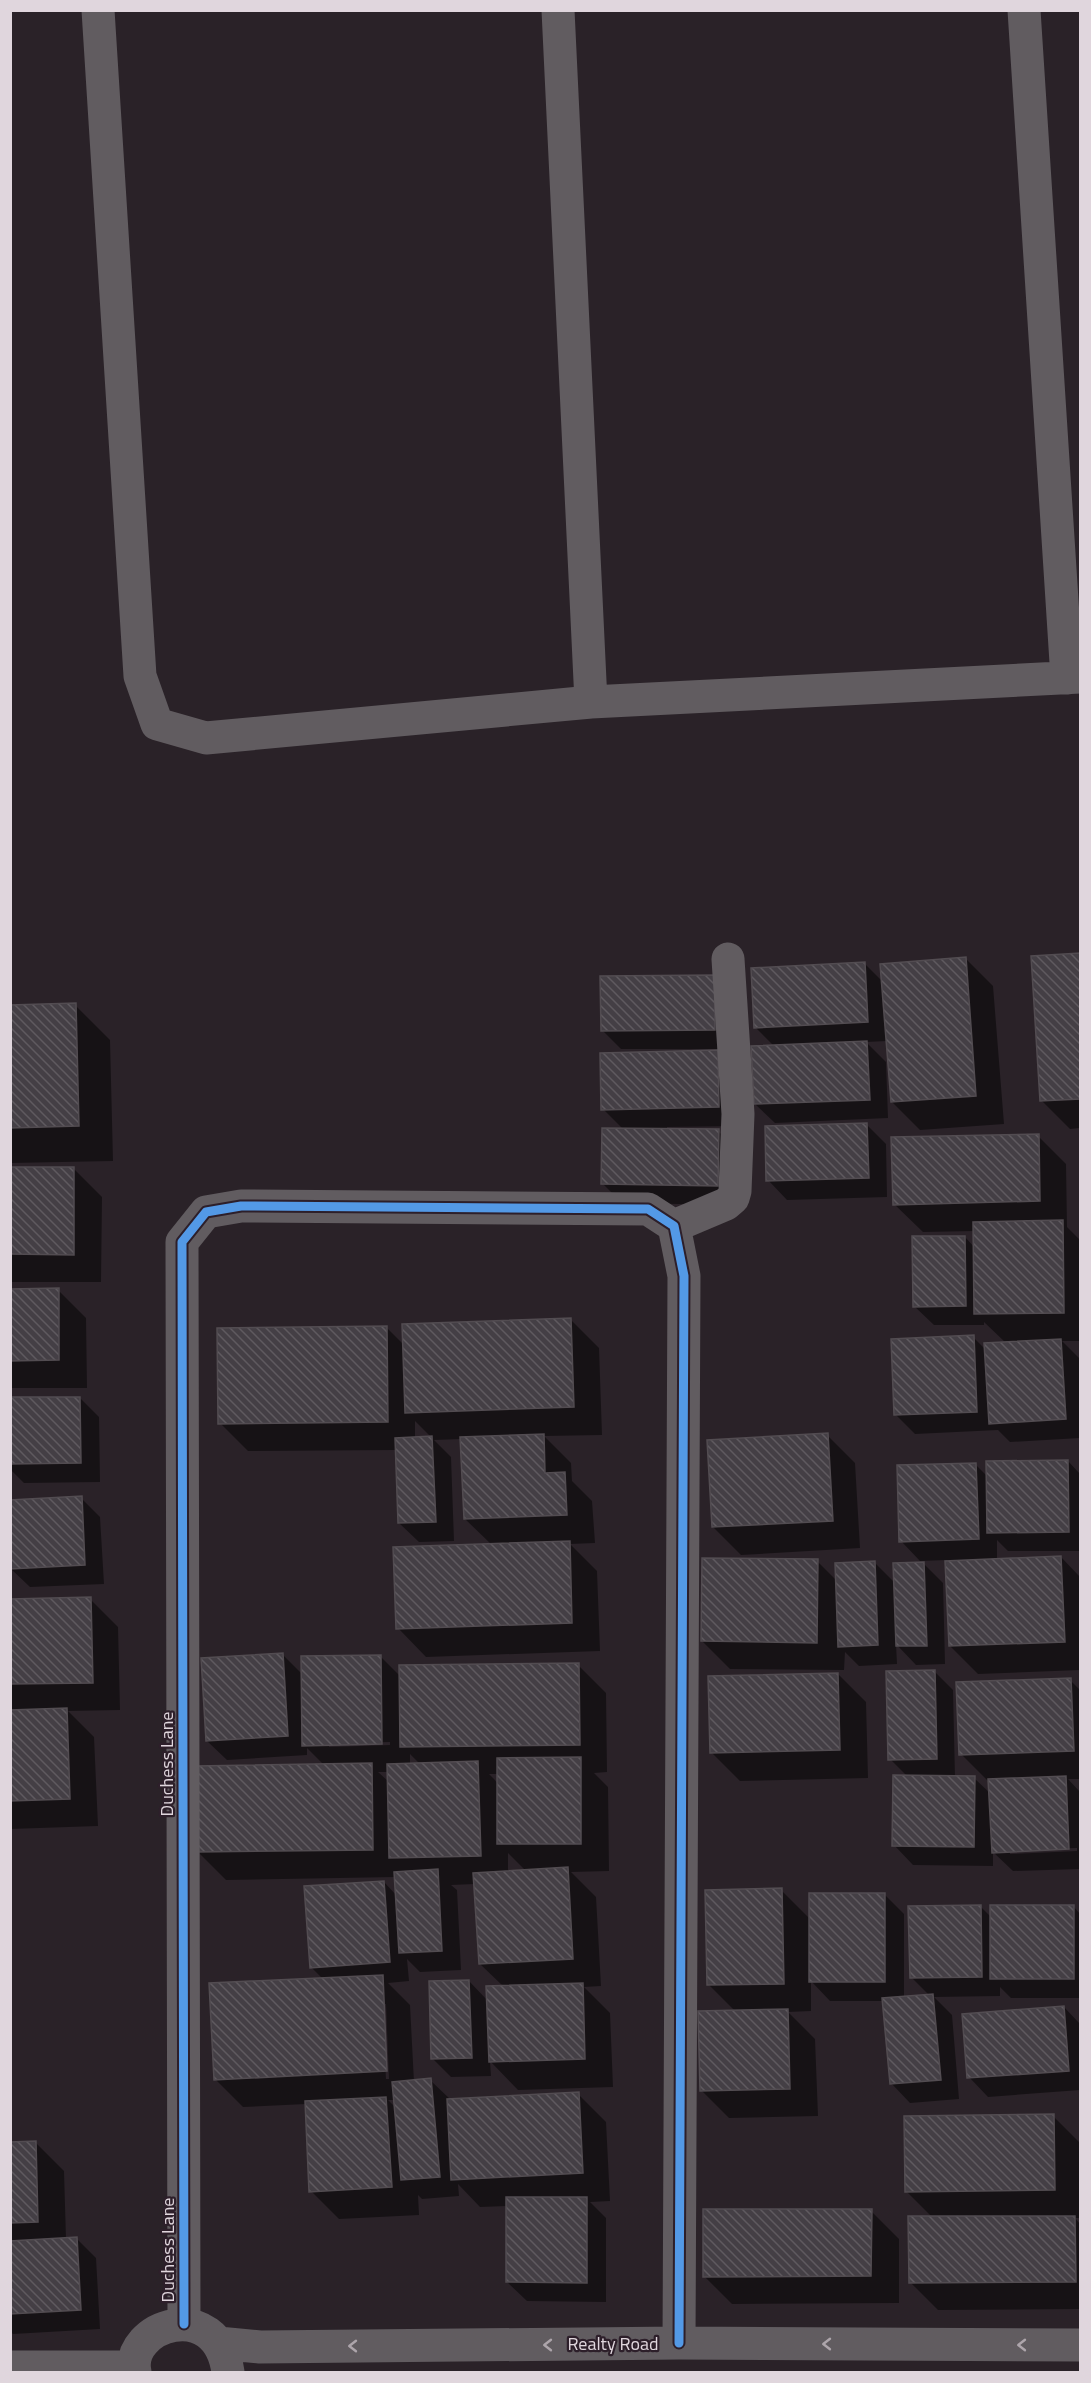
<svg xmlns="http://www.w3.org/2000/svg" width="1091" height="2383" viewBox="0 0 1091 2383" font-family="'Titillium Web',sans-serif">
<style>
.shadow{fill:#0007;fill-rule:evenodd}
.building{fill:url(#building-back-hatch);stroke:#524c51;stroke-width:1.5}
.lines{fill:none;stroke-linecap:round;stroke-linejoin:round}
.minor{stroke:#615c60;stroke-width:33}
.cycleway-casing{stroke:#2d1f2a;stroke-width:13}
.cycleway{stroke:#5399e6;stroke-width:9}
.oneway{stroke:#ada5ab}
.labels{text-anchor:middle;stroke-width:4.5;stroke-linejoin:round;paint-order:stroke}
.street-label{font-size:18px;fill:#e0d6dd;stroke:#2d1f2a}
</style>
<defs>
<pattern id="building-back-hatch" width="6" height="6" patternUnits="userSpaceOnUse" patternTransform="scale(1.5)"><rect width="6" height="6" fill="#443f45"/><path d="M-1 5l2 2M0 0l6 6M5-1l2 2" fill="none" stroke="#5f5a5f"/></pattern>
</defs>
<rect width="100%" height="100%" fill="#2a2228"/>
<path class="shadow" d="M1080 955V1128L1070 1129 1042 1101 1033 958Z
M965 958 993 986 1004 1124 920 1130 892 1102 887 1041 866 1042 886 1062 888 1118 775 1123 755 1104 774 1046 756 1028 865 964 883 982Z
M733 996 734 1049H621L602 1030Z
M75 1005 110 1040 113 1161 10 1163V1006Z
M718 1052 738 1126 667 1127V1130L718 1131 737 1150 736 1205 622 1203 603 1184 623 1129 603 1109Z
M866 1124 886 1144 887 1197 787 1200 768 1180Z
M1038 1136 1066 1164 1067 1227 1080 1240V1341H1062L1080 1359V1438L1010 1442 998 1430 915 1434 896 1415 973 1337 986 1350 1006 1343 984 1322V1325H934L914 1306 965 1237 975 1248V1231L923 1232 894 1204Z
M10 1168 74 1169 102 1197 101 1282H10Z
M10 1290H58L86 1318 87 1388H10Z
M571 1320 599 1348 602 1435 544 1436 571 1463 572 1481 592 1501 595 1543 570 1544 597 1571 600 1651 426 1657 398 1628 492 1545 465 1519 462 1439 434 1440 451 1457 454 1541 419 1542 399 1523 397 1450 248 1451 220 1423 386 1327 404 1345ZM415 1421 432 1438H415Z
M10 1398H80L99 1417 100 1482 24 1483 10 1469Z
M827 1435 855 1463 860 1548 741 1555 713 1527Z
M1068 1461 1080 1474V1551H1008L997 1540V1560L1061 1557 1080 1577V1670L978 1674 950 1646 947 1560 920 1561 901 1541 975 1464 988 1477Z
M81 1498 100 1517 104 1584 30 1587 10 1568Z
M817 1561 837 1581 875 1563 895 1583 924 1564 943 1583 945 1664 916 1665 896 1644 897 1664 859 1666 845 1652 844 1670 730 1669 702 1641Z
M90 1599 118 1627 120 1710 68 1711 94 1737 98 1826 10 1829V1601Z
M283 1655 303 1675 380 1656 401 1677 578 1665 606 1693 607 1772 594 1773 608 1787 609 1871 571 1872 596 1897 601 1986 584 1987 610 2013 613 2087 518 2090 490 2061 491 2076 451 2077 432 2058 469 1981 488 2001 504 1987 480 1964 475 1884 451 1885 457 1890 461 1970 420 1972 407 1959 409 1981 388 1983 410 2005 414 2082 430 2080 451 2100 578 2094 606 2122 610 2201 590 2202 606 2218V2302L527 2301 507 2282V2206L480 2207 458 2184 459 2196 422 2199 418 2195 419 2215 339 2219 311 2191 306 2104 243 2107 215 2079 323 1979 311 1967 384 1882 397 1896 396 1877 226 1880 198 1852 324 1765 307 1748V1755L227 1760 207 1741ZM390 1742V1745L329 1747V1744ZM410 1754 420 1764 410 1765ZM378 1772H388L389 1782ZM489 1774H498V1784L494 1779ZM508 1853 526 1871 508 1872ZM382 2004H386L389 2079H386ZM388 2100H395L396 2108Z
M934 1671 953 1690 955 1778H974L991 1794 989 1782 961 1754 1070 1680 1080 1690V1779H1068L1080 1792V1869L1013 1871 993 1852V1866L913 1865 894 1845 908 1777 890 1759ZM1077 1848V1851L1010 1854V1850Z
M838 1674 866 1702 868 1778 740 1781 712 1753Z
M781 1890 810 1919 884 1894 904 1914V1998L930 1996 911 1977 980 1906 992 1918 1074 1907 1080 1914V1998H1011L1000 1987V1996L934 1997 952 2015 959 2099 910 2103 891 2083 884 2001H830L811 1981V2011L788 2012 815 2039 818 2116 729 2118 701 2090 736 2012 709 1985Z
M1064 2007 1080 2024V2090L988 2097 969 2077Z
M1053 2116 1080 2143V2218H1075L1080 2224V2309L938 2310 910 2282 933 2218 907 2192Z
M36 2143 64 2171 66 2239 76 2238 96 2258 100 2329 13 2334 10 2331V2144Z
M871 2211 899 2239V2303L732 2304 704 2276Z"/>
<path class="building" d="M1080 953V1099L1040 1101 1031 956Z
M966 957 976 1096 891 1102 880 964Z
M865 962 868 1022 754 1028 751 968Z
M715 975V1030L601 1031 600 976Z
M76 1003 79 1126 10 1128V1005Z
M867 1041 870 1100 754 1104 751 1046Z
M718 1050 719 1107 601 1110 600 1053Z
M867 1123 869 1178 766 1181 765 1126Z
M602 1128 719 1129 718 1186 601 1184Z
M1039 1134 1040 1201 893 1205 891 1137Z
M10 1167H74V1255L10 1254Z
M1063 1220 1064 1313 974 1314 973 1222Z
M912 1236H965L966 1306 913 1307Z
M59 1288V1360L10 1361V1289Z
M571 1318 574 1407 405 1413 402 1324Z
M387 1326 388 1422 218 1424 217 1328Z
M974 1335 977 1412 894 1415 891 1339Z
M1061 1339 1066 1419 989 1424 984 1343Z
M10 1397H80L81 1463 10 1464Z
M828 1433 833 1521 712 1527 707 1440Z
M544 1434 545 1473 565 1472 567 1515 464 1519 460 1437Z
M432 1436 436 1522 398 1523 395 1438Z
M1068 1460 1069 1532 987 1533 986 1461Z
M976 1463 979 1539 899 1542 897 1465Z
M82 1496 85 1565 10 1569V1500Z
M570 1541 572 1623 396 1629 393 1547Z
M1061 1556 1065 1642 949 1646 945 1561Z
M702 1558 818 1559 817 1643 701 1641Z
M875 1561 878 1645 838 1647 835 1563Z
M924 1562 927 1646H896L893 1563Z
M91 1597 93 1683 10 1684V1599Z
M283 1653 288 1736 206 1741 201 1658Z
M381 1655 382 1744 302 1746 301 1656Z
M579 1663 580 1745 400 1747 399 1665Z
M935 1670 937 1759 888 1760 886 1671Z
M838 1673 840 1750 710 1753 708 1676Z
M1071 1678 1074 1751 959 1755 956 1682Z
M67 1708 70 1799 10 1801V1710Z
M581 1757V1844H497V1758Z
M478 1761 481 1856 389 1858 387 1764Z
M372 1763 373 1850 197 1852 195 1766Z
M893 1775 975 1776 974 1847 892 1846Z
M1066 1776 1069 1849 992 1853 988 1779Z
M568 1867 573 1959 479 1964 473 1873Z
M438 1869 442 1951 399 1953 394 1872Z
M384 1881 390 1962 310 1968 304 1886Z
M782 1888 784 1984 707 1985 705 1890Z
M809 1893H885V1982H809Z
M981 1905 982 1977 910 1978 908 1906Z
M990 1905H1074V1979H990Z
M383 1975 387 2071 214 2080 209 1983Z
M469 1980 472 2058 431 2059 429 1981Z
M583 1983 585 2059 489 2062 486 1986Z
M933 1994 941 2080 890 2084 882 1998Z
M1064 2006 1069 2071 967 2078 962 2014Z
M788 2009 790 2089 700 2091 698 2011Z
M431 2078 440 2177 401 2180 392 2082Z
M579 2092 583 2173 451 2180 447 2099Z
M386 2097 392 2187 309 2192 305 2101Z
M1054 2114 1055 2190 905 2192 904 2116Z
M36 2141 38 2222 10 2223V2142Z
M506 2197H587V2283L506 2282Z
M703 2209H872L871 2276 703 2277Z
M908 2216H1075L1076 2282 909 2283Z
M77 2237 81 2310 10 2314V2241Z"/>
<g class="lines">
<path class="minor" d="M98 10 140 676 157 724 206 738 591 702 1080 677
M558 10 591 702
M1024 10 1067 678
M674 1226 726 1204 733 1198 735 1191 738 1114 728 959
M184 2324 182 1242 206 1212 241 1206 648 1209 674 1226 684 1276 679 2343
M218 2343 260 2347 679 2343 1080 2345
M10 2367H134
M135 2372C125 2326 217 2294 228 2372"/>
<defs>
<path id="cycleway" d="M184 2324 182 1242 206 1212 241 1206 648 1209 674 1226 684 1276 679 2343"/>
</defs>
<use href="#cycleway" class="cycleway-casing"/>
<use href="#cycleway" class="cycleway"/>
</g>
<defs><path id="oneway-chevron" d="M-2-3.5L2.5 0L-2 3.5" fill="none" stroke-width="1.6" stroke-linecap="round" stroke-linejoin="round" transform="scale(1.5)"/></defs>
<g class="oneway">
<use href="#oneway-chevron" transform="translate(827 2344) rotate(-180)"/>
<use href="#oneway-chevron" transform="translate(548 2345) rotate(180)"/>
<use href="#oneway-chevron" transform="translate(1022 2345) rotate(-180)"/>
<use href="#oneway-chevron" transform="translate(353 2346) rotate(180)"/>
</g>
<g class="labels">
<g class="street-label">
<text transform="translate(167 1764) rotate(-90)" y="6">Duchess Lane</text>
<text transform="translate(168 2250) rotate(-90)" y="6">Duchess Lane</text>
<text x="613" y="2350">Realty Road</text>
</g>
</g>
<rect width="1091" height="2383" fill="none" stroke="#e0d6dd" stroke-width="24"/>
</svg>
